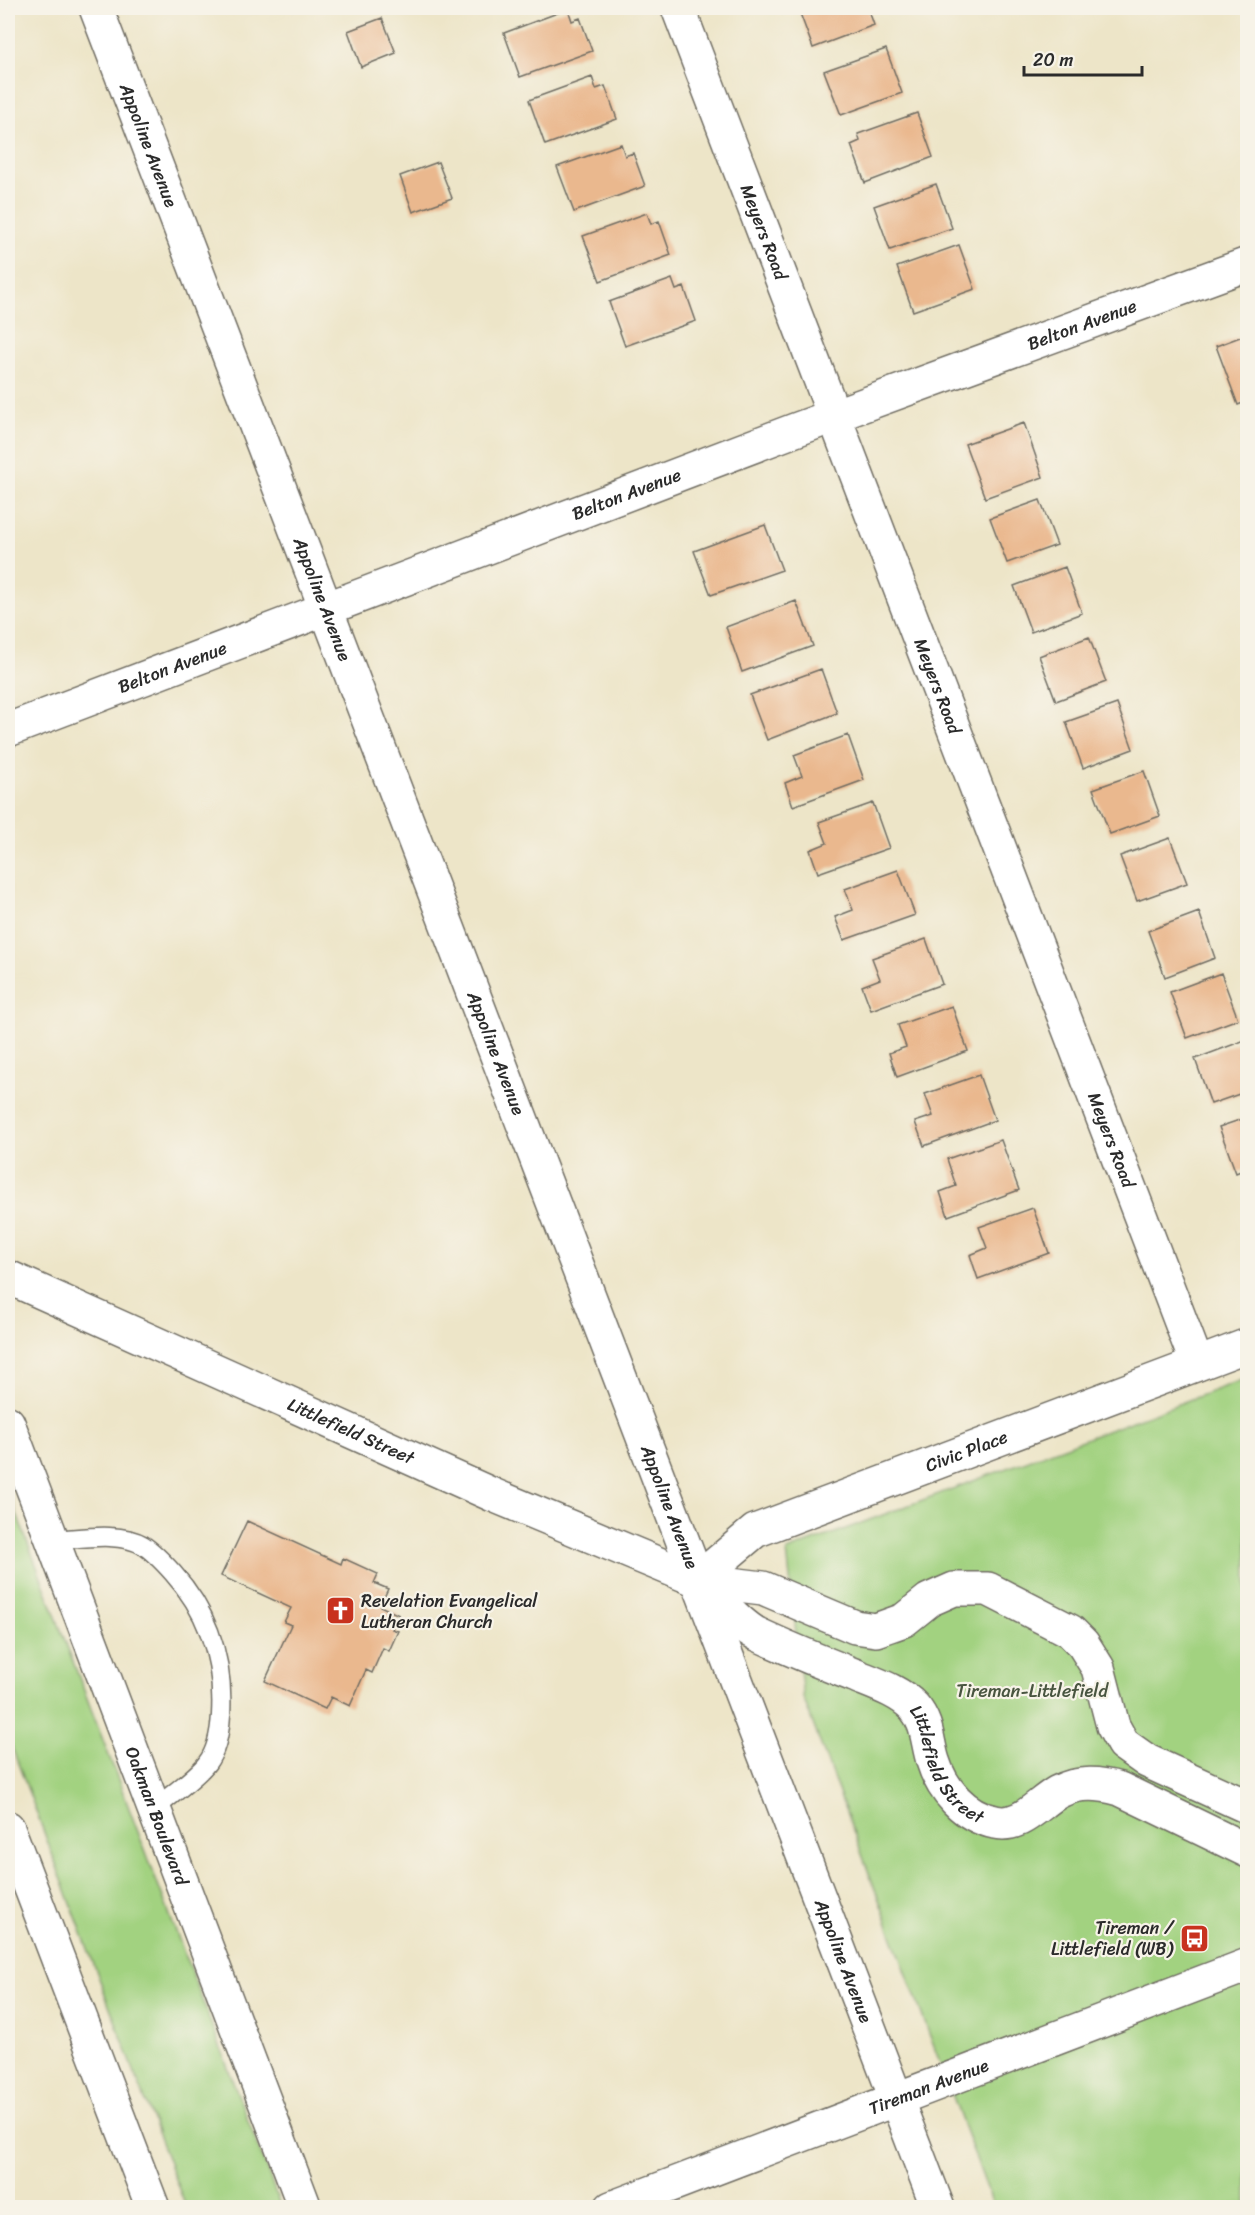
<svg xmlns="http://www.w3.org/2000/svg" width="1255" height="2215" viewBox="0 0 1255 2215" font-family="Sriracha,sans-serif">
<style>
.green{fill:#a2d280;stroke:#667e56;stroke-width:1.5}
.building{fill:#eab88e}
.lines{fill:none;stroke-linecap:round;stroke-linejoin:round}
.service-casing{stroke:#6f6c62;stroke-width:21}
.minor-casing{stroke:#6f6c62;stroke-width:36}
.tertiary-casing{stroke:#6f6c62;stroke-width:36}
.service{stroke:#fff;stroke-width:18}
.minor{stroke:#fff;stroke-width:33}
.tertiary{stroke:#fff;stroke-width:33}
.labels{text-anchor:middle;stroke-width:4.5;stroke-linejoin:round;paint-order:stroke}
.street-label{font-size:18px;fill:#2b2b2b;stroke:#f7f3e8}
.poi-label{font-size:18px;fill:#2b2b2b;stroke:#f7f3e8;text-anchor:start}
.park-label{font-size:18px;fill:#495540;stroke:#f7f3e8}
</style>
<rect width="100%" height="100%" fill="#f7f3e8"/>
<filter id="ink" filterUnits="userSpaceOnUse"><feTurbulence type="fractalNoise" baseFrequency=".0167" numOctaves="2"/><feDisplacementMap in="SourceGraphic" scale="12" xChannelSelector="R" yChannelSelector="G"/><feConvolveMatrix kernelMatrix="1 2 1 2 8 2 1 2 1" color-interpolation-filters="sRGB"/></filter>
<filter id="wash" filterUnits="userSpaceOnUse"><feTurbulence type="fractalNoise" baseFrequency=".008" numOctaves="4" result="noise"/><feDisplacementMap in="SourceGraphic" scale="24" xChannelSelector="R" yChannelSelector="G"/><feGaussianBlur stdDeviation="1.35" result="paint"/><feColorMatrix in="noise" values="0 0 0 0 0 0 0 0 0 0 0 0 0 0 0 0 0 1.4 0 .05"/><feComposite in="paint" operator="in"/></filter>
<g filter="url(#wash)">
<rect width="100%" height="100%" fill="#ede5c8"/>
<path class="green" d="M1247 1378V2207H994L803 1697 787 1551Z
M8 1491 281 2207H186L173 2174 8 1737Z"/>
<g id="blocks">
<path class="building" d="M798 8H868L874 25 813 48Z
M568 9 572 21 580 18 592 51 520 77 504 33Z
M382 18 396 53 361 67 348 31Z
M886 49 902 93 841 115 824 71Z
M592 77 596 89 605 86 617 119 545 145 529 100Z
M917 113 933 157 865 183 851 145 860 141 858 134Z
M621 144 625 156 633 153 645 186 574 212 557 167Z
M438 162 452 198 413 212 400 176Z
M936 184 952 228 890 250 874 206Z
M647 213 651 224 659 221 671 255 600 281 583 236Z
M959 245 975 289 913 311 897 267Z
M672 279 676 290 684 287 696 321 625 346 609 302Z
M1248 334V401L1238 405 1216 346Z
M1024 423 1043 477 985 498 965 444Z
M1040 500 1057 545 1007 563 990 518Z
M765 525 782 570 711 595 694 551Z
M1065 567 1082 613 1031 632 1014 586Z
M796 601 813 646 742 672 726 627Z
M1089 637 1106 682 1056 701 1039 656Z
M821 669 837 713 767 740 750 695Z
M1117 704 1133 749 1083 768 1066 722Z
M848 735 864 780 793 806 785 783 802 776 794 755Z
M1144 771 1160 816 1110 834 1093 789Z
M873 803 889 848 818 873 810 850 827 843 819 822Z
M1170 838 1187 883 1137 901 1120 856Z
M898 870 915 915 844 940 835 917 853 910 845 889Z
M1199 912 1215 958 1165 977 1148 931Z
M926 939 942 984 871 1010 862 986 880 979 872 958Z
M1221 973 1238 1019 1187 1038 1170 992Z
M952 1006 968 1051 897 1077 889 1053 906 1047 898 1025Z
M1245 1040 1248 1091 1211 1104 1195 1059Z
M979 1075 995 1120 924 1146 915 1122 933 1116 925 1094Z
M1248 1117V1168L1236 1173 1219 1127Z
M1001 1140 1019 1190 948 1216 940 1192 956 1186 947 1159Z
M1033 1208 1049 1253 978 1279 970 1255 987 1248 979 1227Z
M247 1521 341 1564 343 1558 378 1574 374 1583 388 1589 380 1606 399 1615 392 1629 398 1631 389 1651 383 1648 372 1673 366 1670 350 1706 331 1697 325 1709 265 1681 291 1625 284 1622 291 1608 221 1576Z"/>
</g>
</g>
<g filter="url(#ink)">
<use href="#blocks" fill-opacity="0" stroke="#6f6c62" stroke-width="1.5"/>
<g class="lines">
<defs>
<path id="service" d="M52 1540C80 1539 118 1531 143 1545 154 1552 164 1563 173 1573 209 1613 224 1662 221 1715 220 1731 217 1750 207 1763 198 1776 169 1796 156 1808"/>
<g id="minor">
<path id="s1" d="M96 8 938 2208"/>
<path id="s2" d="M678 8 1197 1364"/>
<path id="s3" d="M8 730 795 430 1248 264"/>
<path id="s4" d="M8 1277 493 1495 697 1580 763 1588 855 1627 876 1630 904 1620 929 1600 954 1589H988L1070 1631 1083 1644 1098 1668 1113 1726 1123 1744 1147 1761 1248 1807"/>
<path id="s5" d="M697 1580 755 1531 1248 1345"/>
<path id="s6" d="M703 1585C719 1600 738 1624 757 1634 789 1649 821 1662 854 1675 873 1683 899 1691 914 1707 928 1723 927 1742 933 1761 942 1790 964 1816 995 1822 1021 1828 1037 1804 1058 1792 1078 1781 1100 1783 1120 1789L1248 1851"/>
</g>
<g id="tertiary">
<path id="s7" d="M8 1423 305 2208"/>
<path d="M8 1828 153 2208"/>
<path id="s8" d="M611 2208 1248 1965"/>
</g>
</defs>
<use href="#service" class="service-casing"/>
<use href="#minor" class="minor-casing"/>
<use href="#tertiary" class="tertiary-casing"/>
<use href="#service" class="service"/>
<use href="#minor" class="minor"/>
<use href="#tertiary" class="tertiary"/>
</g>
</g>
<defs>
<symbol id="church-square" viewBox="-11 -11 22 22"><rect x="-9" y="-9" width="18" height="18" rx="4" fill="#c8321e" stroke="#f7f3e8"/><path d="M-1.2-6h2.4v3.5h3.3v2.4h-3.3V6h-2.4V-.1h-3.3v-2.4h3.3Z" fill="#fff"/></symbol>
<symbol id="bus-square" viewBox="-11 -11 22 22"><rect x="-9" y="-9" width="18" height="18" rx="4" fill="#c8321e" stroke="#f7f3e8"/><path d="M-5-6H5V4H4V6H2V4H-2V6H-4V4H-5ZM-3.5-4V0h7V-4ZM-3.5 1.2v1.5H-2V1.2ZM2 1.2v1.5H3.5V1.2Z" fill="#fff"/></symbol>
</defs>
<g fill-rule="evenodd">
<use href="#church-square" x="324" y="1594" width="33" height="33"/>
<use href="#bus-square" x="1178" y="1922" width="33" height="33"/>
</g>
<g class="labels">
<g class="street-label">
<text dy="6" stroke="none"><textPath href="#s1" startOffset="147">Appoline Avenue</textPath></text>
<text dy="6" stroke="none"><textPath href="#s2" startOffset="240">Meyers Road</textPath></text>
<text dy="6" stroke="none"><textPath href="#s3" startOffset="1148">Belton Avenue</textPath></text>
<text dy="6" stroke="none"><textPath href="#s3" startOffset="662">Belton Avenue</textPath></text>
<text dy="6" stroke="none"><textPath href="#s1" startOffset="633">Appoline Avenue</textPath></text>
<text dy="6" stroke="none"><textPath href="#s3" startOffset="176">Belton Avenue</textPath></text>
<text dy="6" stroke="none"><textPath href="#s2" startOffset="726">Meyers Road</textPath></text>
<text dy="6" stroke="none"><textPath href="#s1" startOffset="1119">Appoline Avenue</textPath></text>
<text dy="6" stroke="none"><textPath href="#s2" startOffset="1212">Meyers Road</textPath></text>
<text dy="6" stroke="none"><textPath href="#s4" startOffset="376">Littlefield Street</textPath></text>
<text dy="6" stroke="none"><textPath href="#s5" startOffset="302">Civic Place</textPath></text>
<text dy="6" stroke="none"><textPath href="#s1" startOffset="1605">Appoline Avenue</textPath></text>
<text dy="6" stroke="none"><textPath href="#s6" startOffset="315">Littlefield Street</textPath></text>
<text dy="6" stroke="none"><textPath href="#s7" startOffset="420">Oakman Boulevard</textPath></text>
<text dy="6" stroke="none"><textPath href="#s1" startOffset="2091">Appoline Avenue</textPath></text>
<text dy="6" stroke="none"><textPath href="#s8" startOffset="340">Tireman Avenue</textPath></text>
</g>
<g class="poi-label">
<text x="361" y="1607">Revelation Evangelical<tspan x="361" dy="21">Lutheran Church</tspan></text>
<text x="1173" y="1934" text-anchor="end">Tireman /<tspan x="1173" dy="21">Littlefield (WB)</tspan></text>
</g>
<g class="park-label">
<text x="1032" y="1697">Tireman-Littlefield</text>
</g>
</g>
<rect width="1255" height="2215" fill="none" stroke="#f7f3e8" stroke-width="30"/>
<path d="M1024 66v9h118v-9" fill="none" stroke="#2b2b2b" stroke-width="3"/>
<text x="1033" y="66" font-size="18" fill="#2b2b2b" stroke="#f7f3e8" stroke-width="4.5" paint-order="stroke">20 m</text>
</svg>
